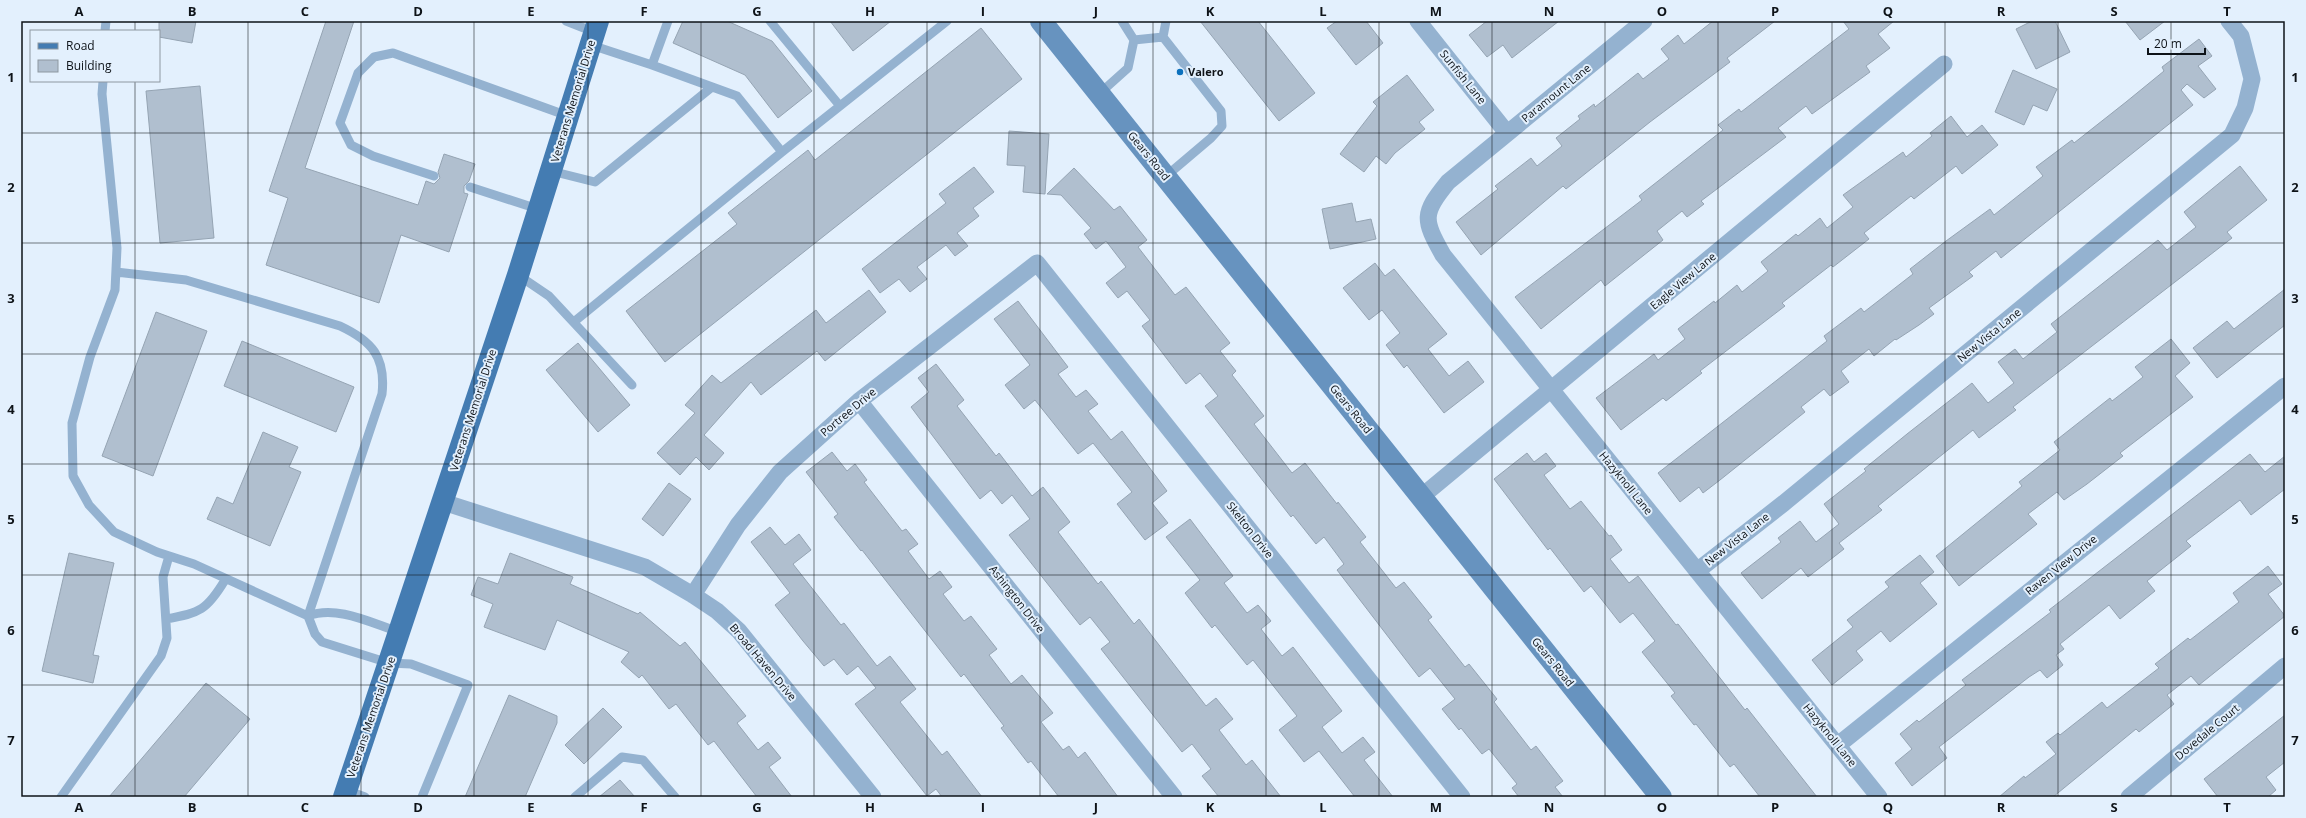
<svg xmlns="http://www.w3.org/2000/svg" width="2306" height="818" viewBox="0 0 2306 818" font-family="'Open Sans',sans-serif">
<style>
.building{fill:#b0bfcf;stroke:#95a4b3}
.lines{fill:none;stroke-linecap:round;stroke-linejoin:round}
.lane{stroke:#94b2d0;stroke-width:9}
.street{stroke:#94b2d0;stroke-width:17}
.secondary{stroke:#6793bf;stroke-width:22}
.primary{stroke:#447cb2;stroke-width:22}
.grid{fill:none;stroke:#0e1318;stroke-width:1;stroke-opacity:0.55}
.poi-dot{fill:#0c71bd;stroke:#e3f0fd;stroke-width:1.5}
.labels{text-anchor:middle;stroke-width:4;stroke-linejoin:round;paint-order:stroke}
.poi-label{font-size:11px;font-weight:bold;fill:#0e1318;stroke:#e3f0fd;text-anchor:start}
.street-label{font-size:11px;fill:#0e1318;stroke:#e3f0fd}
.neatline{fill:none;stroke:#0e1318;stroke-width:1.5}
.grid-label{font-size:13px;text-anchor:middle;font-weight:bold;fill:#0e1318}
</style>
<rect width="100%" height="100%" fill="#e3f0fd"/>
<path class="building" d="M159 21H196L192 43 159 37Z
M326 21H354L305 168 418 205 426 181 434 184 440 178 438 172 444 154 475 164 469 181 464 186V193L468 194 449 252 401 235 379 303 266 265 288 198 269 191Z
M683 21H727L772 41 812 91 778 118 745 75 673 43Z
M830 21H891L853 51Z
M1200 21H1258L1315 93 1279 121Z
M1337 21H1366L1383 43 1356 65 1327 28Z
M1487 21H1559L1512 58 1503 45 1487 57 1469 35Z
M1713 21H1775L1727 58 1730 62 1650 122 1566 189 1563 186 1481 255 1456 222 1498 189 1495 186 1531 158 1537 166 1562 146 1556 138 1580 119 1578 116 1594 104 1595 107 1638 73 1643 79 1669 59 1661 49 1678 35 1684 44Z
M1843 21H1894L1878 34 1890 48 1866 66 1870 72 1812 114 1806 106 1778 128 1786 137 1701 201 1704 204 1687 217 1682 211 1657 231 1663 240 1605 286 1601 280 1541 329 1515 297 1642 200 1639 196 1723 130 1718 125 1739 109 1741 112 1849 29Z
M2032 21H2055L2070 52 2036 69 2016 29Z
M2125 21H2165L2140 40Z
M981 28 1022 79 665 362 626 311 737 224 728 213 808 150 815 160Z
M2199 39 2212 56 2198 66 2216 89 2204 98 2187 84 2181 90 2193 105 2001 258 1996 251 1969 272 1973 276 1929 308 1934 314 1919 325 1896 340 1895 339 1874 356 1869 349 1841 371 1849 382 1830 396 1824 389 1801 407 1805 412 1720 480 1703 493 1699 487 1680 502 1658 473 1827 341 1824 336 1861 308 1864 312 1913 274 1910 269 1946 241 1990 209 1994 215 2043 176 2036 167 2072 140 2074 143 2126 102 2164 71 2162 67Z
M2013 70 2057 89 2047 111 2033 105 2024 125 1995 112Z
M1407 75 1434 110 1419 122 1425 129 1395 153 1386 164 1376 156 1364 172 1340 154 1377 106 1373 102Z
M200 86 214 238 160 243 146 91Z
M1951 116 1967 137 1982 125 1998 145 1962 174 1956 166 1914 199 1911 196 1864 233 1869 239 1833 267 1831 265 1782 303 1785 306 1700 371 1702 373 1666 401 1663 398 1621 430 1596 398 1654 354 1658 360 1685 339 1678 329 1714 301 1715 303 1737 285 1742 292 1768 271 1761 262 1796 234 1798 236 1820 218 1827 228 1853 207 1843 195 1903 152 1906 157 1932 136 1930 133Z
M1009 131 1049 134 1045 194 1023 192 1025 166 1007 165Z
M2240 166 2267 200 2227 232 2232 238 2013 407 2016 410 1979 438 1973 430 1878 506 1882 510 1839 543 1844 549 1808 577 1801 568 1762 599 1741 573 1781 542 1778 538 1800 521 1816 542 1839 524 1824 504 1866 471 1864 469 1907 434 1972 383 1988 403 2014 383 1998 362 2015 349 2023 359 2057 332 2051 324 2158 240 2167 250 2196 227 2184 212Z
M974 167 994 192 973 208 979 216 957 233 968 246 955 256 946 245 917 267 927 279 910 292 899 279 880 293 862 269 946 203 939 194Z
M1074 168 1114 210 1120 206 1147 240 1138 247 1175 295 1186 287 1230 343 1220 351 1236 371 1232 375 1264 416 1254 424 1292 473 1305 463 1337 504 1338 502 1366 537 1360 542 1396 588 1404 582 1432 617 1428 620 1465 667 1469 664 1497 699 1494 702 1531 750 1536 746 1563 781 1555 787 1563 797H1519L1512 788 1517 784 1489 749 1482 754 1461 728 1459 730 1442 709 1455 699 1430 668 1419 677 1337 570 1344 564 1324 537 1316 544 1293 515 1291 517 1205 406 1218 396 1200 373 1186 384 1142 326 1150 320 1127 291 1118 298 1106 283 1126 267 1106 241 1096 249 1084 234 1091 228 1061 195 1047 194Z
M1352 203 1356 222 1371 219 1376 239 1330 249 1322 209Z
M1375 263 1385 276 1394 269 1447 334 1428 349 1449 376 1468 361 1484 382 1444 413 1407 365 1404 368 1386 345 1400 333 1382 310 1369 320 1343 288Z
M2285 289V325L2217 378 2193 348 2227 321 2234 329Z
M869 290 886 312 825 361 817 351 761 395 751 382 704 435 724 453 709 470 696 457 680 475 657 453 695 413 685 405 712 375 721 383 816 310 826 323Z
M1018 301 1068 367 1058 374 1076 397 1086 390 1098 404 1088 411 1111 440 1122 431 1167 491 1152 503 1168 523 1145 540 1117 504 1132 492 1093 443 1078 454 1035 400 1024 409 1005 385 1030 365 994 319Z
M156 312 207 331 153 476 102 456Z
M2171 339 2190 363 2175 376 2193 397 2120 453 2123 456 2087 484 2064 500 2057 492 2028 514 2037 524 1959 586 1936 556 2022 486 2019 482 2060 450 2054 442 2110 398 2112 401 2143 377 2135 367Z
M242 341 354 387 336 432 224 386Z
M578 343 630 405 598 432 546 370Z
M936 364 964 400 957 406 996 456 999 453 1032 496 1043 487 1070 522 1058 532 1098 584 1101 581 1134 624 1139 619 1206 706 1216 698 1233 719 1219 730 1246 765 1252 760 1281 797H1219L1202 776 1211 769 1192 744 1182 752 1101 649 1110 642 1090 617 1080 625 1009 535 1030 519 1012 495 1002 504 991 490 980 499 911 407 929 392 918 378Z
M263 432 298 447 289 467 301 472 270 546 207 519 217 497 233 504Z
M832 452 847 471 855 464 867 480 864 482 902 531 906 529 918 544 908 551 929 579 940 571 952 587 943 594 964 621 971 616 997 649 989 655 1011 684 1022 675 1053 713 1041 722 1063 750 1069 746 1078 758 1085 752 1118 797H1059L1031 761 1028 763 1001 728 1004 726 964 674 961 677 862 550 861 551 834 517 838 514 806 472Z
M1527 453 1534 462 1546 453 1556 466 1544 475 1570 509 1581 501 1609 536 1611 535 1622 550 1610 559 1629 583 1638 576 1676 625 1678 624 1745 710 1747 708 1817 797H1760L1734 764 1730 767 1696 724 1694 725 1671 696 1675 693 1642 652 1655 641 1633 613 1620 623 1591 586 1584 592 1550 548 1548 550 1494 479Z
M2250 454 2265 472 2285 456V489L2251 515 2240 500 2186 541 2191 546 2147 581 2155 591 2120 619 2109 605 2060 644 2064 649 2056 655 2063 665 2047 678 2040 670 2029 677 1939 747 1947 758 1912 786 1895 763 1912 749 1900 734 1917 720 1919 722 1966 685 1962 680 2051 612 2049 610Z
M669 483 691 499 663 536 642 519Z
M1190 519 1233 576 1224 583 1247 613 1258 605 1271 621 1261 629 1282 656 1293 647 1342 711 1322 727 1342 753 1363 737 1375 752 1364 760 1393 797H1355L1319 751 1304 762 1279 730 1297 716 1253 660 1247 665 1215 625 1212 628 1185 593 1200 580 1166 537Z
M770 527 785 545 799 534 811 550 793 564 841 625 844 623 877 666 890 656 916 689 900 702 942 755 947 751 982 797H942L936 789 927 796 855 704 876 688 858 666 847 675 834 659 824 666 803 641 775 605 790 593 751 542Z
M69 553 114 563 93 655 99 656 93 683 42 671Z
M510 553 573 577 570 584 638 614 640 612 680 646 685 642 746 716 737 723 758 750 768 742 781 758 769 767 792 797H757L714 741 708 745 676 704 669 709 642 675 639 678 621 662 629 652 557 620 545 650 484 627 493 604 471 595 478 577 498 584Z
M1920 555 1934 572 1920 583 1937 604 1890 642 1881 631 1856 651 1863 660 1832 685 1812 660 1853 627 1847 620 1889 587 1885 582Z
M2268 566 2282 584 2268 594 2285 616 2199 685 2191 676 2167 695 2174 704 2139 732 2136 729 2053 797H1999L2024 776 2025 778 2056 754 2046 742 2058 733 2060 735 2102 702 2107 708 2159 668 2155 664 2188 638 2190 640 2239 602 2233 593Z
M206 683 250 719 184 797H109Z
M509 695 557 716V723L525 797H465Z
M603 708 622 727 584 764 565 745Z
M2285 715V762L2266 777 2276 790 2268 797H2218L2204 779Z
M620 780 635 797H599Z"/>
<g class="lines">
<path class="lane" d="M566 21 594 32
M668 21 652 65 737 96 782 152
M770 21 840 106
M1122 21 1134 40 1163 37 1166 21
M105 31 106 21
M1163 37 1221 111 1222 126 1211 138 1165 177
M591 45 652 65
M103 81 102 94 117 248 115 290 90 357 72 423 73 476 89 505 114 532 157 552 194 564 308 616C337 605 371 623 399 632
M1099 94 1128 68 1134 40
M551 171 595 182 712 87
M434 176 373 156 351 145 340 123 358 73 374 57 393 53 568 116
M470 187 538 209
M116 272 186 280 340 326C372 341 386 357 382 394L308 616 315 634 322 642 389 663 411 664 468 685 422 797
M518 275 549 296 632 385
M575 321 782 152 947 21
M166 619C200 613 207 610 225 580
M346 790 365 797
M61 797 161 656 167 638 163 577 169 556
M575 797 622 757 643 760 675 797"/>
<path class="street" d="M1418 21 1507 133
M1644 21 1448 182C1422 214 1423 219 1443 255L1879 797
M859 401 1174 797
M1421 497 1944 64
M443 502 645 567 693 595 717 611 739 631 873 797
M1697 571 1784 503 2232 135 2245 108 2252 79 2241 36 2229 21
M693 595 738 525 780 472 859 401 1037 263 1462 797
M1838 745 2285 386
M2129 797 2285 666"/>
<path class="secondary" d="M1041 21 1661 797"/>
<path class="primary" d="M344 797 518 275 598 21"/>
</g>
<path class="grid" d="M135 21V31M248 21V797M361 21V797M474 21V797M588 21V797M701 21V797M814 21V797M927 21V797M1040 21V797M1153 21V797M1266 21V797M1379 21V797M1492 21V797M1605 21V797M1718 21V797M1832 21V797M1945 21V797M2058 21V797M2171 21V797M135 81V797M21 133H2285M21 243H2285M21 354H2285M21 464H2285M21 575H2285M21 685H2285"/>
<circle class="poi-dot" cx="1180" cy="72" r="4"/>
<g class="labels">
<g class="poi-label">
<text x="1188" y="76">Valero</text>
</g>
<g class="street-label">
<text transform="translate(1463 77) rotate(51)" y="4">Sunfish Lane</text>
<text transform="translate(1556 93) rotate(-39)" y="4">Paramount Lane</text>
<text transform="translate(573 101) rotate(-73)" y="4">Veterans Memorial Drive</text>
<text transform="translate(1149 156) rotate(51)" y="4">Gears Road</text>
<text transform="translate(1683 281) rotate(-40)" y="4">Eagle View Lane</text>
<text transform="translate(1989 335) rotate(-39)" y="4">New Vista Lane</text>
<text transform="translate(1351 409) rotate(51)" y="4">Gears Road</text>
<text transform="translate(473 410) rotate(-72)" y="4">Veterans Memorial Drive</text>
<text transform="translate(848 412) rotate(-40)" y="4">Portree Drive</text>
<text transform="translate(1626 483) rotate(51)" y="4">Hazyknoll Lane</text>
<text transform="translate(1250 530) rotate(52)" y="4">Skelton Drive</text>
<text transform="translate(1737 539) rotate(-38)" y="4">New Vista Lane</text>
<text transform="translate(2061 565) rotate(-39)" y="4">Raven View Drive</text>
<text transform="translate(1017 599) rotate(52)" y="4">Ashington Drive</text>
<text transform="translate(763 662) rotate(50)" y="4">Broad Haven Drive</text>
<text transform="translate(1553 662) rotate(51)" y="4">Gears Road</text>
<text transform="translate(371 717) rotate(-71)" y="4">Veterans Memorial Drive</text>
<text transform="translate(2207 732) rotate(-40)" y="4">Dovedale Court</text>
<text transform="translate(1830 735) rotate(51)" y="4">Hazyknoll Lane</text>
</g>
</g>
<rect width="2306" height="818" fill="none" stroke="#e3f0fd" stroke-width="44"/>
<rect x="30" y="30" width="130" height="52" fill="#e3f0fd" stroke="#8e98a1"/>
<rect x="38" y="43" width="20" height="6" fill="#447cb2" stroke="#8e98a1"/>
<text x="66" y="50" font-size="12" fill="#0e1318">Road</text>
<rect x="38" y="60" width="20" height="12" fill="#b0bfcf" stroke="#8e98a1"/>
<text x="66" y="70" font-size="12" fill="#0e1318">Building</text>
<path d="M2148 48v6h57v-6" fill="none" stroke="#0e1318" stroke-width="2"/>
<text x="2154" y="48" font-size="12" fill="#0e1318" stroke="#e3f0fd" stroke-width="3" paint-order="stroke">20 m</text>
<rect x="22" y="22" width="2262" height="774" class="neatline"/>
<g class="grid-label">
<text x="79" y="16">A</text>
<text x="192" y="16">B</text>
<text x="305" y="16">C</text>
<text x="418" y="16">D</text>
<text x="531" y="16">E</text>
<text x="644" y="16">F</text>
<text x="757" y="16">G</text>
<text x="870" y="16">H</text>
<text x="983" y="16">I</text>
<text x="1096" y="16">J</text>
<text x="1210" y="16">K</text>
<text x="1323" y="16">L</text>
<text x="1436" y="16">M</text>
<text x="1549" y="16">N</text>
<text x="1662" y="16">O</text>
<text x="1775" y="16">P</text>
<text x="1888" y="16">Q</text>
<text x="2001" y="16">R</text>
<text x="2114" y="16">S</text>
<text x="2227" y="16">T</text>
<text x="11" y="82">1</text>
<text x="2295" y="82">1</text>
<text x="11" y="192">2</text>
<text x="2295" y="192">2</text>
<text x="11" y="303">3</text>
<text x="2295" y="303">3</text>
<text x="11" y="414">4</text>
<text x="2295" y="414">4</text>
<text x="11" y="524">5</text>
<text x="2295" y="524">5</text>
<text x="11" y="635">6</text>
<text x="2295" y="635">6</text>
<text x="11" y="745">7</text>
<text x="2295" y="745">7</text>
<text x="79" y="812">A</text>
<text x="192" y="812">B</text>
<text x="305" y="812">C</text>
<text x="418" y="812">D</text>
<text x="531" y="812">E</text>
<text x="644" y="812">F</text>
<text x="757" y="812">G</text>
<text x="870" y="812">H</text>
<text x="983" y="812">I</text>
<text x="1096" y="812">J</text>
<text x="1210" y="812">K</text>
<text x="1323" y="812">L</text>
<text x="1436" y="812">M</text>
<text x="1549" y="812">N</text>
<text x="1662" y="812">O</text>
<text x="1775" y="812">P</text>
<text x="1888" y="812">Q</text>
<text x="2001" y="812">R</text>
<text x="2114" y="812">S</text>
<text x="2227" y="812">T</text>
</g>
</svg>
